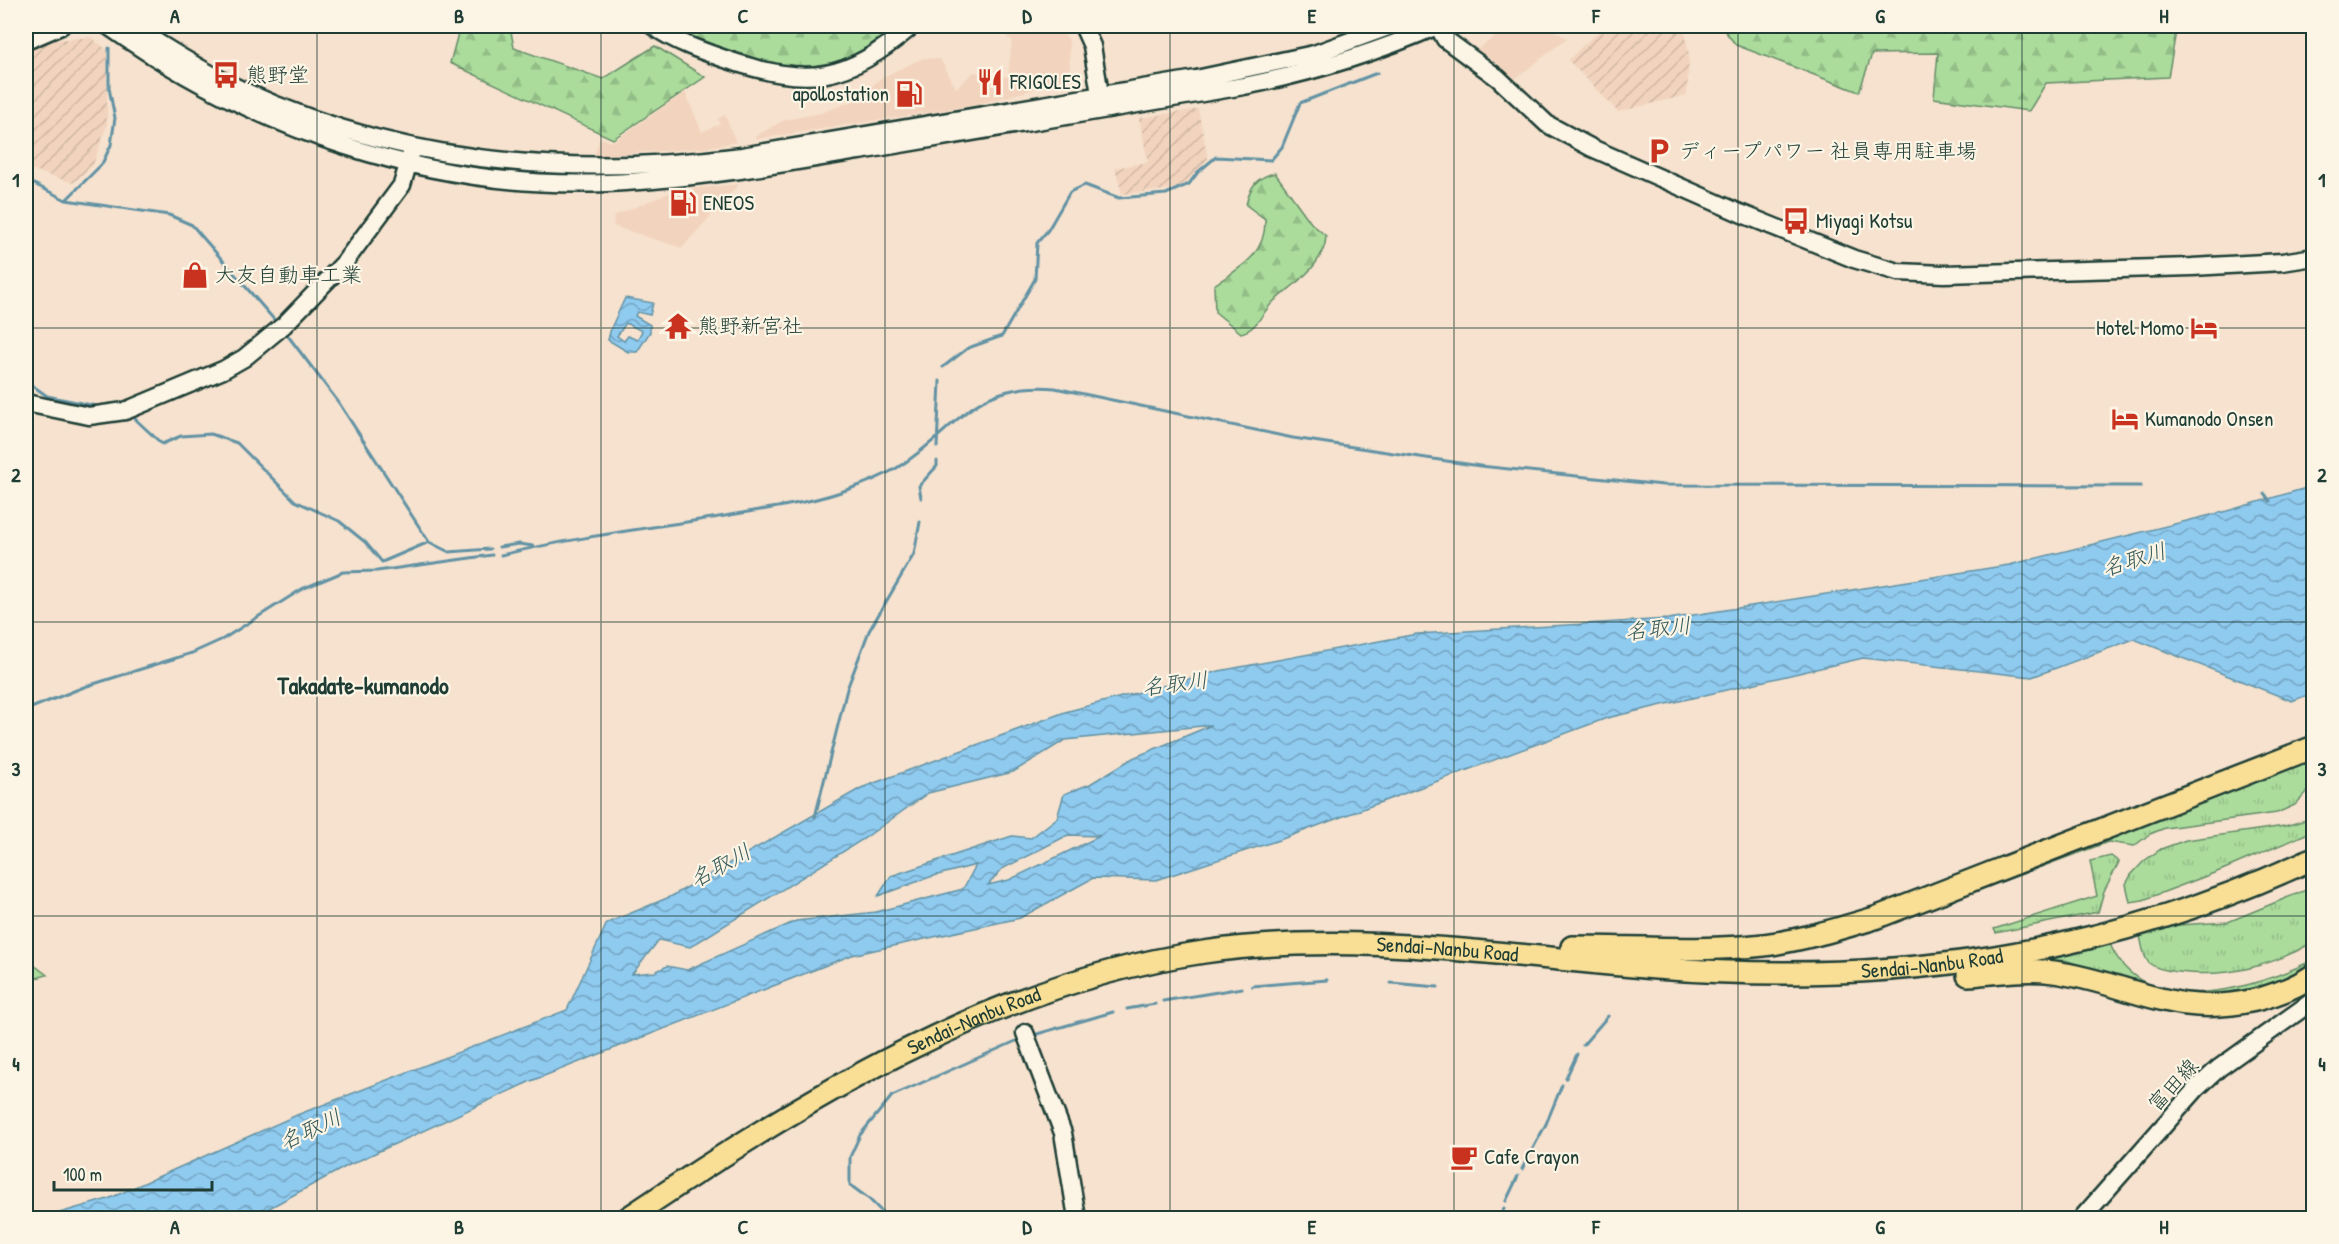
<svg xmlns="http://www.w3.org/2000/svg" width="2339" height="1244" viewBox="0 0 2339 1244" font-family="'Patrick Hand','Klee One',sans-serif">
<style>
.built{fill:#f2d4be}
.industrial{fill:url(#industrial-furrows)}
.grass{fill:url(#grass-tufts);stroke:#658c68;stroke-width:1.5}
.forest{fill:url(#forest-firs);stroke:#658c68;stroke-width:1.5}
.pitch{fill:#abdc9c;stroke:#658c68;stroke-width:1.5}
.water{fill:url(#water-waves);stroke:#6292a4;stroke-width:1.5;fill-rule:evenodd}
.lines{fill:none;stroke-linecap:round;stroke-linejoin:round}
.stream{stroke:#6292a4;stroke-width:3}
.secondary-casing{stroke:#1f3d34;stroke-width:21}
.highway-casing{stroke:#1f3d34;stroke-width:26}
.secondary{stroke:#fcf5e5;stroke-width:16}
.highway{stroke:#f9df96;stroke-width:21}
.grid{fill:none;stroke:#1f3d34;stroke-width:1.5;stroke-opacity:0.55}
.labels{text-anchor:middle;stroke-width:4.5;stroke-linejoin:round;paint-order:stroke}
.poi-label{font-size:21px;fill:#1f3d34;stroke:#fcf5e5;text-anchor:start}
.street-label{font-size:21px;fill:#1f3d34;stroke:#fcf5e5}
.water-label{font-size:22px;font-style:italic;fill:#355959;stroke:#fcf5e5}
.quarter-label{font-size:24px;font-weight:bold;fill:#1f3d34;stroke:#fcf5e5}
.neatline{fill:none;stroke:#1f3d34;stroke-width:2}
.grid-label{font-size:20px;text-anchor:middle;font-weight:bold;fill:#1f3d34}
</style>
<defs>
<pattern id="industrial-furrows" width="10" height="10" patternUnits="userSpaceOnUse" patternTransform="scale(1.5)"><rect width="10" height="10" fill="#f2d4be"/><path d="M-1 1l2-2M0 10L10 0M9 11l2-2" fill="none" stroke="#cfb7a4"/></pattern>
<pattern id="grass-tufts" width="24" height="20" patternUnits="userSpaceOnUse" patternTransform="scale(1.5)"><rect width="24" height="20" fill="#abdc9c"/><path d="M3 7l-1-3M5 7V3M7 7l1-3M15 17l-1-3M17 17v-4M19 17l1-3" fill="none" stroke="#93be87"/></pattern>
<pattern id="forest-firs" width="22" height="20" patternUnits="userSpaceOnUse" patternTransform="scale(1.5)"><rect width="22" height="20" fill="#abdc9c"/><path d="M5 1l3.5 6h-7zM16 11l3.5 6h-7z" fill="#93be87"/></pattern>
<pattern id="water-waves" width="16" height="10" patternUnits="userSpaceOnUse" patternTransform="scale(1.5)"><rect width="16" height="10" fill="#8fcaef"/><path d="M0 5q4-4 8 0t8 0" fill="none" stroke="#74a5c2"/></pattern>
</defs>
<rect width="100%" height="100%" fill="#f6e2ce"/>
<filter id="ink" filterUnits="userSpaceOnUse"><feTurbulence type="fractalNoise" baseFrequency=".0167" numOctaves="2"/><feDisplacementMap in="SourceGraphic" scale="12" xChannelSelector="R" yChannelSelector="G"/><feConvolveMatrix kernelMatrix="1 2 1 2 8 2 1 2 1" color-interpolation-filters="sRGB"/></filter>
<g filter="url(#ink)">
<path class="built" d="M1017 26H1056L1069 40 1070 75 1031 90 976 105 757 139 756 136 784 120 821 113 856 100 881 78 923 58 940 59 956 88 974 72 1008 77 1012 40 1007 38 1009 31Z
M1508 26H1547L1567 38 1514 80 1496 62 1477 50Z
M685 92 702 132 720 124 718 118 725 115 736 142 704 148 594 156 600 138 612 142Z
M739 184 682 248 613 226 614 216 676 190Z"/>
<path class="industrial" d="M1604 26H1684L1689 56 1687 95 1618 112 1568 60Z
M91 37 107 50V125L93 165 73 183 26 168V48L56 40Z
M1198 109 1208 159 1186 183 1175 189 1122 194 1115 168 1148 162 1139 118Z"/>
<path class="grass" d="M2313 754V786L2295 805 2277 813 2165 828 2150 834 2134 846 2108 842 1910 916 1901 914Z
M2313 818V831L2222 870 2143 900 2130 902 2126 884 2131 875 2144 861 2161 849 2186 840 2285 826Z
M2111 856 2119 862 2104 891 2098 912 1996 933 1994 929 2097 896 2090 861Z
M2313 887V942C2273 966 2226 978 2179 972 2170 971 2156 969 2149 963 2143 957 2142 944 2140 936L2177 925 2228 922Z
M2110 944C2144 1023 2257 988 2313 960L2314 964 2302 973 2239 996 2165 995 2065 960 2048 961 2047 958Z"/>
<path class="forest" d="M460 26H510L514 48 603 79 655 46 705 77 613 139 450 63Z
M668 26H896L849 60 786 70 681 35Z
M1721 26H2177L2168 77 2046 83 2029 111 1934 98 1938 53 1872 54 1859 92 1736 45Z
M1275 173 1311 223 1326 236C1325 265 1294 284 1274 301 1262 312 1258 329 1241 333L1215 312 1214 285C1241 267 1266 255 1265 219L1246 205C1250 187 1256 177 1275 173Z"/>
<path class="pitch" d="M26 959 47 975 26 981Z"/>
<path class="water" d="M625 298 653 303 650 315 637 312 635 316 650 325V332L637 352H628L608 340 611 328ZM626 323 642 331 637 340 628 336 624 341 617 336Z
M2313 486V693L2292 701 2134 639 2032 677 1863 658 1607 718 1282 839 1156 880 1093 878 1020 918 852 955 531 1081 347 1166 251 1218H42L108 1199 297 1115 567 1010 607 923 672 896 861 788 1065 712 1219 671 1417 634 1668 619 2009 565 2227 511ZM1212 725 1133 758 1090 784 1064 794 1057 818 1031 838 1012 836 891 876 878 896 930 877 976 865 963 889 876 912 796 921 687 970 667 966 655 972 632 974 659 940 690 947 865 838 928 793 1013 772 1065 740ZM1068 835 1100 836 1009 880 988 885 1002 869Z"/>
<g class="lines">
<path class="stream" d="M26 180 66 200 169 215 192 225 277 323
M66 200 102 164 111 145 115 118 109 88V48
M285 332 339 403 429 542 449 552 490 549
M943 367 968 348 1002 336 1035 279 1037 243 1048 230 1070 192 1085 185 1119 198 1166 194 1189 184 1198 172 1216 157 1271 160 1282 147 1300 103 1377 73
M26 381 47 396 101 407
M133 417 162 444 181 436 211 434 237 443 295 501 339 521 365 542 382 562 429 542
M937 447 940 381
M2265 494 2270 501
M921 498 919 486 937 466V461
M499 547 519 544 533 546
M501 555C575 537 650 528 725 516 763 509 813 503 849 489 864 484 881 477 895 469 958 431 970 381 1055 388L1293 438 1480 466 1663 485 2141 486
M26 710 84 687 192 653 223 639 302 589 343 572 377 571 492 555
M815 817 847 689 869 631 914 554 920 522
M1391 983 1438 987
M1252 986 1327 980
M1163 1001 1242 988
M1127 1009 1155 1004
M1037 1034 1113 1012
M1583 1045 1608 1016
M1566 1078 1577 1054
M1522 1169 1546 1124 1562 1085
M1506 1201 1518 1176
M888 1218 869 1199 850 1185V1157L860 1135 892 1096 1016 1041
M1499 1218 1504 1208"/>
<defs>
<path id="secondary" d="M108 26C254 129 427 190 607 183 697 179 787 163 877 148 999 128 1122 106 1244 86 1310 73 1375 53 1437 26
M131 26C163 46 195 67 229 84 390 162 566 179 742 156L1196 79 1314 54 1391 26
M653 26C675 42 702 51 728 60 810 87 845 82 912 26
M1083 26 1092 46 1102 106
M1438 26 1445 39 1498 78 1547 124 1592 148 1740 213 1854 259 1898 272 1944 274 2192 267 2282 262 2314 257
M26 41 61 26
M26 403 89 416 125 411 223 370 244 358 284 325 344 263 402 185 411 154
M1025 1033 1063 1133 1077 1218
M2082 1218 2197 1088 2219 1068 2314 1000"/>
<g id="highway">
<path d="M1572 947C1636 947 1700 952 1764 945 1802 940 1838 929 1875 918L2314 747"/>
<path d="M1968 975C1996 973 2026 968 2054 972 2131 983 2173 1019 2255 1000 2276 995 2296 987 2314 975"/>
<path id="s1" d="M628 1218C804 1100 991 983 1204 952 1357 930 1504 956 1656 968 1890 986 2100 958 2314 858"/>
</g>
</defs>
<use href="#secondary" class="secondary-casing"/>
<use href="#highway" class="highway-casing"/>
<use href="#secondary" class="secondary"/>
<use href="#highway" class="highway"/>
</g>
</g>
<path class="grid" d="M317 26V1218M601 26V1218M885 26V1218M1170 26V1218M1454 26V1218M1738 26V1218M2022 26V1218M26 328H2314M26 622H2314M26 916H2314"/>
<defs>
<symbol id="bus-bare" viewBox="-9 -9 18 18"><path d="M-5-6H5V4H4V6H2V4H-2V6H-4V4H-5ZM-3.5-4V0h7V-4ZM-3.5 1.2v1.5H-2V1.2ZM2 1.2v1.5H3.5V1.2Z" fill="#c8321e" stroke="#fcf5e5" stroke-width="2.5" paint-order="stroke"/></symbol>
<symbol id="restaurant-bare" viewBox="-9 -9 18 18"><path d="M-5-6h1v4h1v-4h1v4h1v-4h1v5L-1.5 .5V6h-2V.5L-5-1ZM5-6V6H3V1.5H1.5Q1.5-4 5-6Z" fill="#c8321e" stroke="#fcf5e5" stroke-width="2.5" paint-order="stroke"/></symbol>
<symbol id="fuel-bare" viewBox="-9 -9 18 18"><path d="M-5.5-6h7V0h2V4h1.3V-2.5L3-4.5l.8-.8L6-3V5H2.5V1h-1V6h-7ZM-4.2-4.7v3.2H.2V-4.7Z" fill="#c8321e" stroke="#fcf5e5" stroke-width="2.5" paint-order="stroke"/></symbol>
<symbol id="parking-bare" viewBox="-9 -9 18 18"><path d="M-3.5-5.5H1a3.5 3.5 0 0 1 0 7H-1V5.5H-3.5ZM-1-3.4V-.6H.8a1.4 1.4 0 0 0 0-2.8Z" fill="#c8321e" stroke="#fcf5e5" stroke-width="2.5" paint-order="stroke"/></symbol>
<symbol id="shop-bare" viewBox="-9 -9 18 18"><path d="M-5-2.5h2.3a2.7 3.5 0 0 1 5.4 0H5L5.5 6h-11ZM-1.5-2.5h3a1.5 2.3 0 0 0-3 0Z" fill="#c8321e" stroke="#fcf5e5" stroke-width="2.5" paint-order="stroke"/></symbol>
<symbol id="temple-bare" viewBox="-9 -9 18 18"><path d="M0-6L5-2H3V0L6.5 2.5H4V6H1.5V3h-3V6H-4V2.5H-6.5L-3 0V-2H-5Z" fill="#c8321e" stroke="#fcf5e5" stroke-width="2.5" paint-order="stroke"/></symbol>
<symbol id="hotel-bare" viewBox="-9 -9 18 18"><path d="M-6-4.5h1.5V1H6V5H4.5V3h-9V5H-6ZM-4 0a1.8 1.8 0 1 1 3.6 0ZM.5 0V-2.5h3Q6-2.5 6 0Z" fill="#c8321e" stroke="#fcf5e5" stroke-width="2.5" paint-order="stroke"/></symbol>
<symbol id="cafe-bare" viewBox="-9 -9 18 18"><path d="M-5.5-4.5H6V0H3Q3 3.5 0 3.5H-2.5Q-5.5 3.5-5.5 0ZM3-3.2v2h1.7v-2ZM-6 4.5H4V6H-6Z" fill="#c8321e" stroke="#fcf5e5" stroke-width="2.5" paint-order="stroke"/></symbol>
</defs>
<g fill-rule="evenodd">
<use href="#bus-bare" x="207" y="56" width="38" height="38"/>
<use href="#restaurant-bare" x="971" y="63" width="38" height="38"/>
<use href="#fuel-bare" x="890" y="75" width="38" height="38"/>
<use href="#parking-bare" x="1640" y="132" width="38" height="38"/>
<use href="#fuel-bare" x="664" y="184" width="38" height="38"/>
<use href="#bus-bare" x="1777" y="202" width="38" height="38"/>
<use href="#shop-bare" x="176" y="256" width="38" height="38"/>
<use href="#temple-bare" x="659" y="307" width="38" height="38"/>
<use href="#hotel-bare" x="2185" y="309" width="38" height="38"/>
<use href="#hotel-bare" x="2106" y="400" width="38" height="38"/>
<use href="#cafe-bare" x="1445" y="1138" width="38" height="38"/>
</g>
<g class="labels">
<g class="poi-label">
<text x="246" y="82">熊野堂</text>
<text x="1010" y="89">FRIGOLES</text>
<text x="889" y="101" text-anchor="end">apollostation</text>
<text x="1679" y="158">ディープパワー 社員専用駐車場</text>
<text x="703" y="210">ENEOS</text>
<text x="1816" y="228">Miyagi Kotsu</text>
<text x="215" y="282">大友自動車工業</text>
<text x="698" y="333">熊野新宮社</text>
<text x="2184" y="335" text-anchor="end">Hotel Momo</text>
<text x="2145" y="426">Kumanodo Onsen</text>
<text x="1484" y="1164">Cafe Crayon</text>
</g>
<g class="street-label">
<text dy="7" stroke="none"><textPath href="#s1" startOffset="884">Sendai-Nanbu Road</textPath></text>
<text dy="7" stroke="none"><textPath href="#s1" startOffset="1370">Sendai-Nanbu Road</textPath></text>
<text dy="7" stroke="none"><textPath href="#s1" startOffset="399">Sendai-Nanbu Road</textPath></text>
<text transform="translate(2173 1085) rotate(-47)" y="7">富田線</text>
</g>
<g class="water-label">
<text transform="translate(2134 559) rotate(-17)" y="8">名取川</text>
<text transform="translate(1658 628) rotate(-6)" y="8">名取川</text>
<text transform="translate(1175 683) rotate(-7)" y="8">名取川</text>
<text transform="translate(720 865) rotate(-29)" y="8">名取川</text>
<text transform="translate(310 1129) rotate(-25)" y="8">名取川</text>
</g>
<g class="quarter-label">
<text x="363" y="694">Takadate-kumanodo</text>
</g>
</g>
<rect width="2339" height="1244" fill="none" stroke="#fcf5e5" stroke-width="66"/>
<path d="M54 1181v9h158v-9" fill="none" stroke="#1f3d34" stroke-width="3"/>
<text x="63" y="1181" font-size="18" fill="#1f3d34" stroke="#fcf5e5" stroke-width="4.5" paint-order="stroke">100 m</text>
<rect x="33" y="33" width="2273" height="1178" class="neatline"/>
<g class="grid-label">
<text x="175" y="23">A</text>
<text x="459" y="23">B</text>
<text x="743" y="23">C</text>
<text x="1027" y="23">D</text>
<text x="1312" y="23">E</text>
<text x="1596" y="23">F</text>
<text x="1880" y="23">G</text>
<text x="2164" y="23">H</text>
<text x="16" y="187">1</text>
<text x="2322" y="187">1</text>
<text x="16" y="482">2</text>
<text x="2322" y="482">2</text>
<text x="16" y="776">3</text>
<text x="2322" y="776">3</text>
<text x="16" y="1071">4</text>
<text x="2322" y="1071">4</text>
<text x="175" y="1234">A</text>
<text x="459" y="1234">B</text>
<text x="743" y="1234">C</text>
<text x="1027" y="1234">D</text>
<text x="1312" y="1234">E</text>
<text x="1596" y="1234">F</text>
<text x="1880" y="1234">G</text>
<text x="2164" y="1234">H</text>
</g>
</svg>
